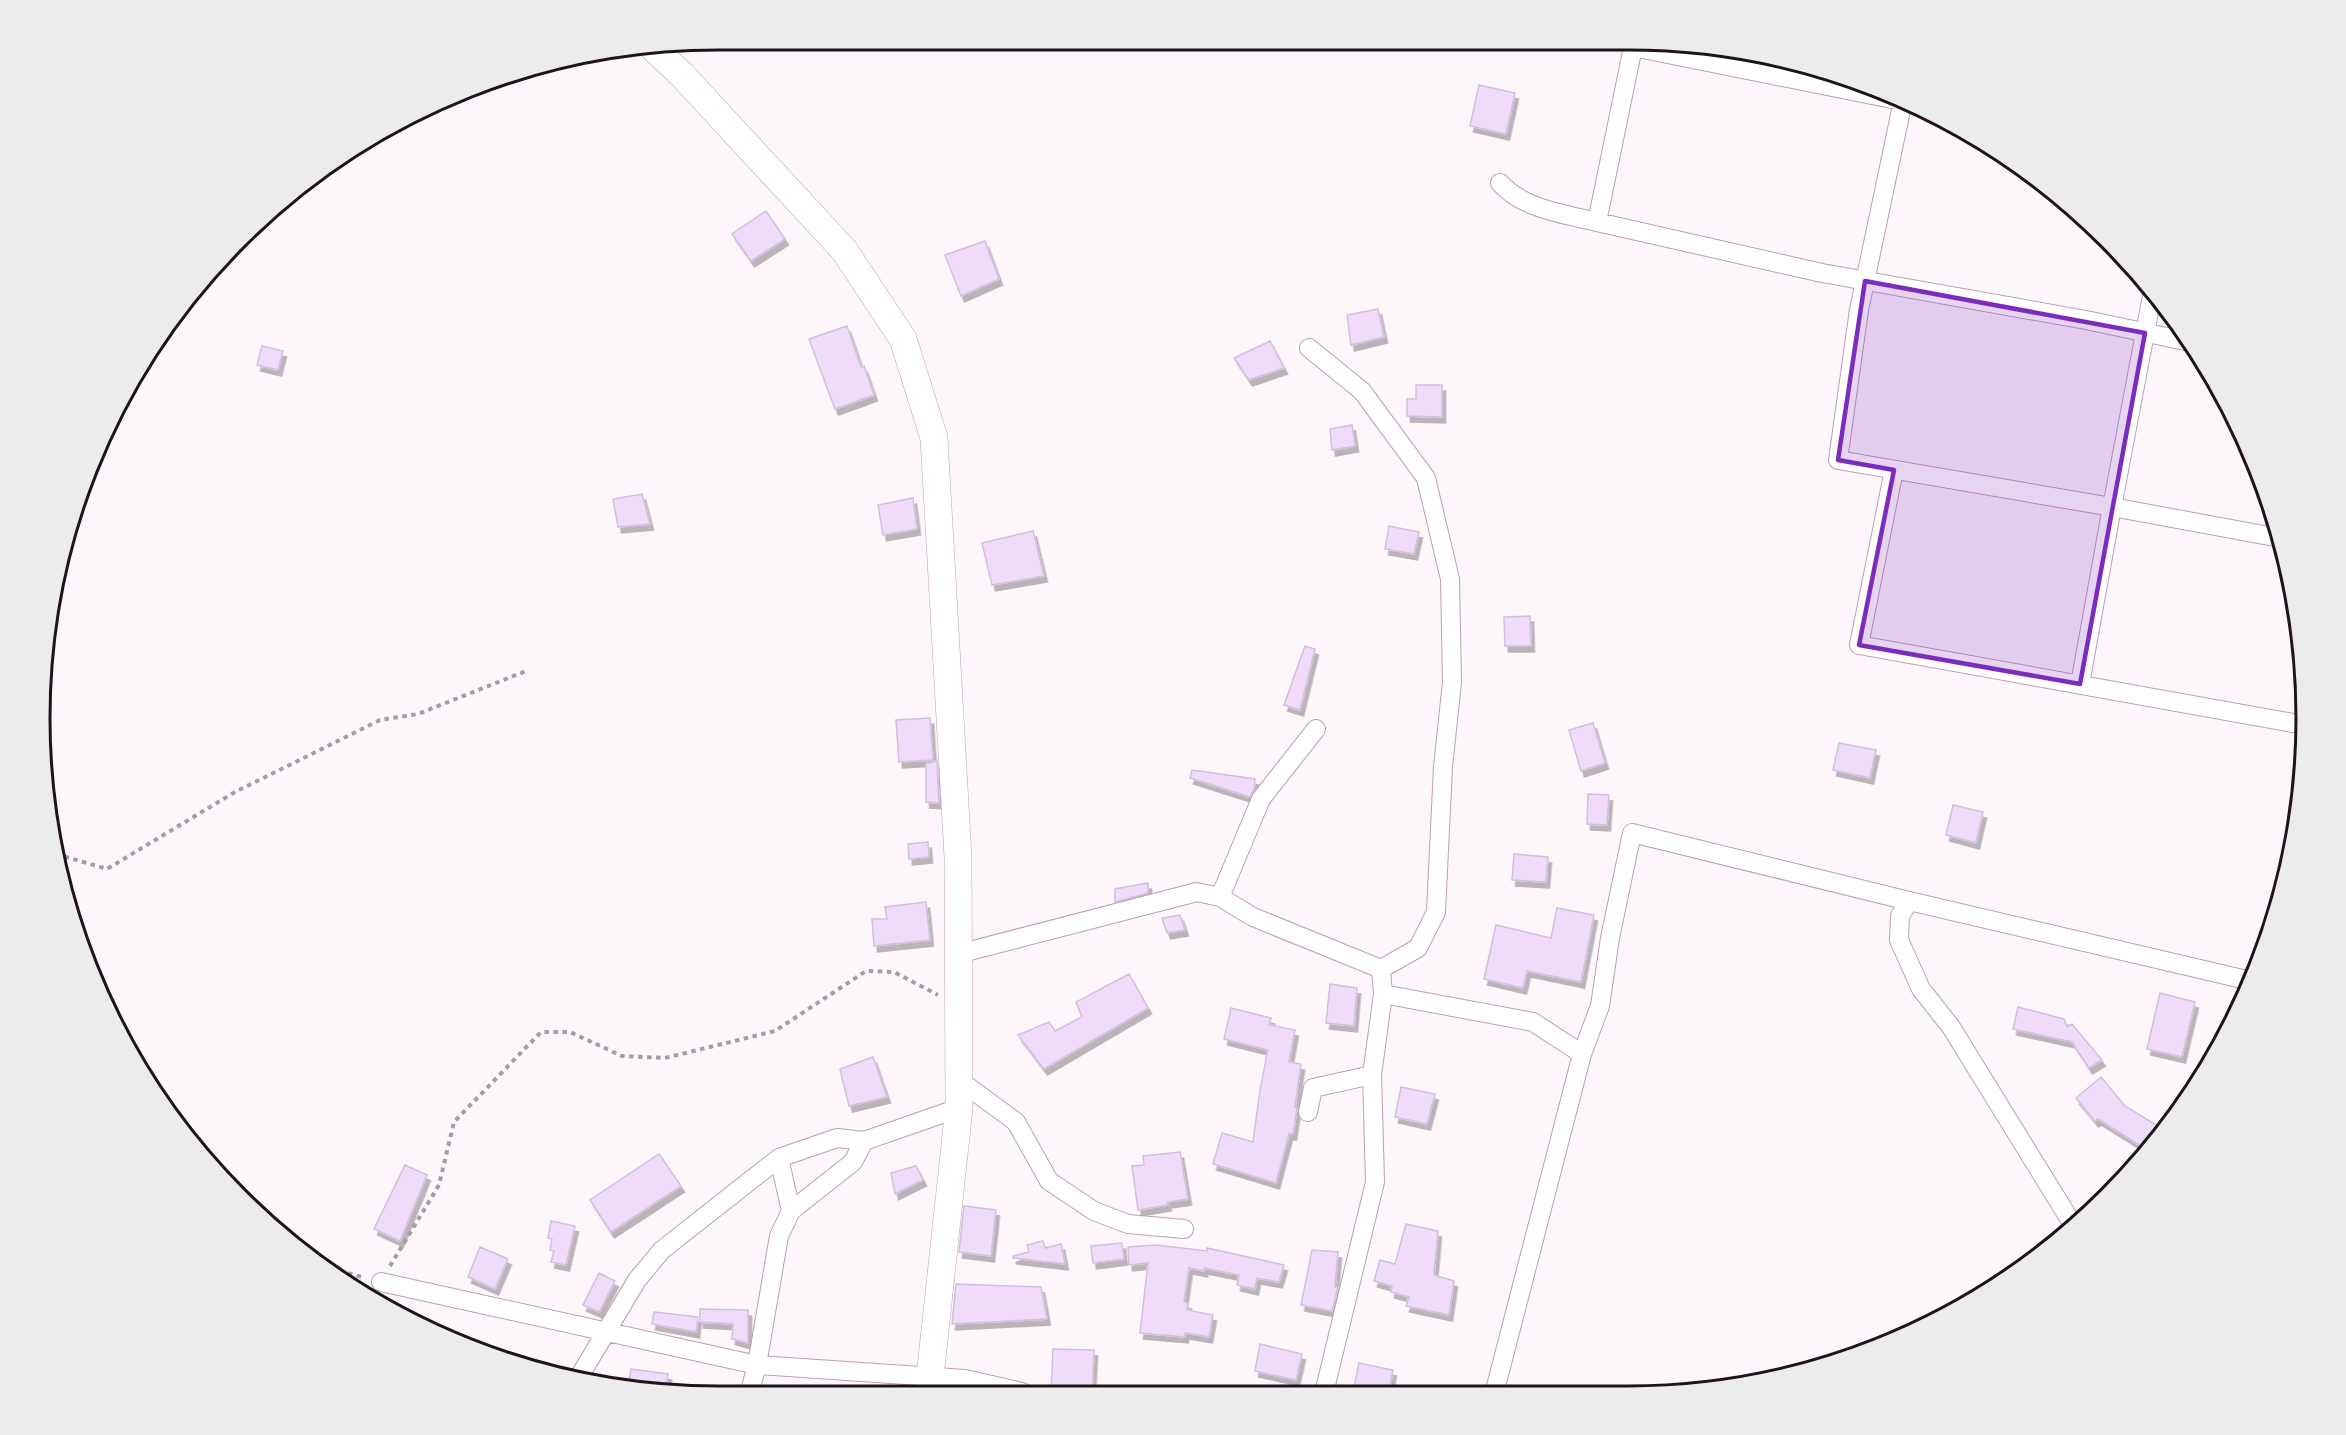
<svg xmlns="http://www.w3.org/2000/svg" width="2346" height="1435" viewBox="0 0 2346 1435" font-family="Raleway,sans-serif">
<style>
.building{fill:#f1dbfb;stroke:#d4bedd;stroke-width:1.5;filter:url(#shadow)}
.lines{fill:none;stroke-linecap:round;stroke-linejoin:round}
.street-casing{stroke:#be9eb5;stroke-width:20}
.secondary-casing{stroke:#be9eb5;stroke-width:28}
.path{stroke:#a59da3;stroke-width:4;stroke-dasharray:4.5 4.5;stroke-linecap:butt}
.street{stroke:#fff;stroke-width:18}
.secondary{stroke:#fff;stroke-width:27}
.marked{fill:#7b2cbf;fill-opacity:0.2;stroke:#7b2cbf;stroke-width:4.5;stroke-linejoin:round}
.rim{fill:none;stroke:#1f141c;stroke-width:3}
</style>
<defs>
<filter id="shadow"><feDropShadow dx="3.5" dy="6" stdDeviation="0" flood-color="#0004"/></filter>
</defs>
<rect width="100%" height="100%" fill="#fdf6fb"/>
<path class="building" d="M1479 85 1515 93 1506 134 1470 126Z
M766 211 785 239 751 261 732 234Z
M985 241 999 279 961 296 945 255Z
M1378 309 1384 337 1351 345 1347 315Z
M847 326 861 367 864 366 874 395 835 409 809 339Z
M1270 341 1284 368 1249 380 1234 358Z
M262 346 283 351 278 370 257 365Z
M1416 385H1442V417L1407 416V399H1416Z
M1352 425 1355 446 1332 450 1330 429Z
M642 494 650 524 618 527 613 499Z
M913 498 917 529 883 535 878 505Z
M1389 526 1419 532 1414 554 1385 549Z
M1033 531 1044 576 992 585 982 543Z
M1530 616 1531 646H1505L1504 617Z
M1305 646 1315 649 1300 710 1284 705Z
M930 718 933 760 899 762 896 720Z
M1593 723 1605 763 1581 771 1569 730Z
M1839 743 1876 750 1870 778 1833 770Z
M937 761 939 803 926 802V764Z
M1192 770 1255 779 1254 789 1250 797 1190 778Z
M1588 794 1609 795 1607 825 1587 824Z
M1953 805 1983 812 1976 843 1946 835Z
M928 842 929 857 909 859 908 844Z
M1514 854 1548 857 1546 882 1512 880Z
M1148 883V893L1115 902V889Z
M926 902 930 940 874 946 872 919H887L885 907Z
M1557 908 1594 915 1581 982 1527 971 1523 988 1484 979 1496 925 1551 938Z
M1180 915 1185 930 1167 933 1162 918Z
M1129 974 1148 1008 1044 1069 1018 1035 1049 1022 1055 1031 1082 1017 1076 1002Z
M1330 984 1357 988 1354 1026 1326 1023Z
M2160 993 2195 1002 2182 1057 2147 1049Z
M2018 1007 2064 1019 2067 1027 2072 1024 2102 1060 2089 1068 2072 1042 2013 1029Z
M1231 1008 1271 1018 1269 1025 1295 1030 1289 1062 1301 1064 1295 1107 1297 1108 1293 1134H1289L1276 1183 1213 1164 1222 1133 1253 1142 1260 1090 1268 1050 1224 1039Z
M873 1057 887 1097 849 1106 840 1069Z
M2101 1077 2125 1106 2158 1126 2144 1148 2098 1119 2095 1121 2076 1098Z
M1401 1087 1435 1094 1427 1124 1395 1117Z
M1180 1152 1188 1199 1167 1202 1168 1205 1138 1210 1132 1166 1144 1165 1143 1156Z
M659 1154 681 1186 611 1232 590 1200Z
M405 1165 427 1175 400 1241 374 1229Z
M916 1166 923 1180 895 1194 891 1173Z
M964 1206 996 1210 991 1256 959 1252Z
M551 1221 575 1226 566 1265 551 1262 554 1251 550 1250 552 1239 548 1238Z
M1406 1224 1438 1231 1434 1275 1454 1281 1449 1315 1406 1306 1409 1297 1391 1292 1392 1286 1374 1281 1380 1260 1395 1264Z
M1043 1241 1045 1248 1061 1244 1065 1264 1013 1258V1256L1029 1252 1027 1245Z
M1122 1243 1124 1259 1093 1263 1091 1246Z
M1156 1245 1207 1251V1248L1284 1265 1279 1282 1257 1278 1255 1289 1237 1285 1239 1275 1204 1268V1271L1189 1268 1184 1302 1188 1303 1187 1310 1213 1315 1209 1337 1185 1333V1337L1140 1333 1148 1263 1129 1265 1128 1247Z
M480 1247 508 1259 495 1289 468 1277Z
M1312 1250 1338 1252 1335 1287H1338L1332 1311 1301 1305Z
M599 1273 615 1281 599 1312 583 1305Z
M956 1284 1041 1287 1047 1319 952 1324Z
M700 1309 748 1310V1343L732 1339 733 1324 700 1322Z
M654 1312 698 1317 696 1332 652 1324Z
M1260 1344 1302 1354 1296 1380 1255 1371Z
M1053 1349 1094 1350 1092 1392H1051Z
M1359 1363 1393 1370 1389 1393H1353Z
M631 1369 668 1374 666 1390 628 1389Z"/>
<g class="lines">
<defs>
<path id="street" d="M1903 101 1859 310 1838 460 2112 507 2153 291
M1907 102 1633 47 1597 222 1822 273 2086 320 2190 342
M1500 183C1523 209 1564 214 1597 222
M1309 348 1362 391 1426 478 1450 579 1452 682 1443 767 1436 912 1418 948 1381 969 1383 994 1372 1075 1375 1182 1324 1393
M1894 470 1859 645 2304 725
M2080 684 2112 507 2280 538
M1316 729 1261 799 1220 897 1253 917 1381 969
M1909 901 2251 981
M958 954 1197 892 1220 897
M1383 994 1533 1022 1582 1054
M959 1080 1016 1122 1049 1181 1094 1211 1128 1224 1184 1229
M1308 1112 1313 1088 1372 1075
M779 1158 791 1211 853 1162 864 1141
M381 1282 757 1365 779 1236 791 1211
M579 1377 637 1280 662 1250 779 1158 837 1138 864 1141 959 1108
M750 1391 757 1365 965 1379 1022 1392
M1494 1394 1582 1054 1600 1006 1610 938 1632 833 1909 901 1900 916 1899 940 1921 989 1951 1027 2075 1228"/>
<path id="secondary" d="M650 45 682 75 844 250 903 339 934 438 958 857 959 1108 930 1377"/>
</defs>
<use href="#street" class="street-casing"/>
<use href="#secondary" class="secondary-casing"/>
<path class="path" d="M56 854 107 869 235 792 380 720 418 714 526 671
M322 1266 365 1278
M390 1266 439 1185 454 1122 541 1032H570L622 1056 665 1058 775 1031 866 971 894 972 938 995"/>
<use href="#street" class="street"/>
<use href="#secondary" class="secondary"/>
</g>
<path class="marked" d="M1865 281 2145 333 2080 684 1859 645 1894 470 1838 460Z"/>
<path d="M0 0H2346V1435H0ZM718 50H1628A668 668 0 0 1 2296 718V718A668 668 0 0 1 1628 1386H718A668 668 0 0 1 50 718V718A668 668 0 0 1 718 50Z" fill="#edeced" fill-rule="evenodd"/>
<path class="rim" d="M718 50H1628A668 668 0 0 1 2296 718V718A668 668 0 0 1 1628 1386H718A668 668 0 0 1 50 718V718A668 668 0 0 1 718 50Z"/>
</svg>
